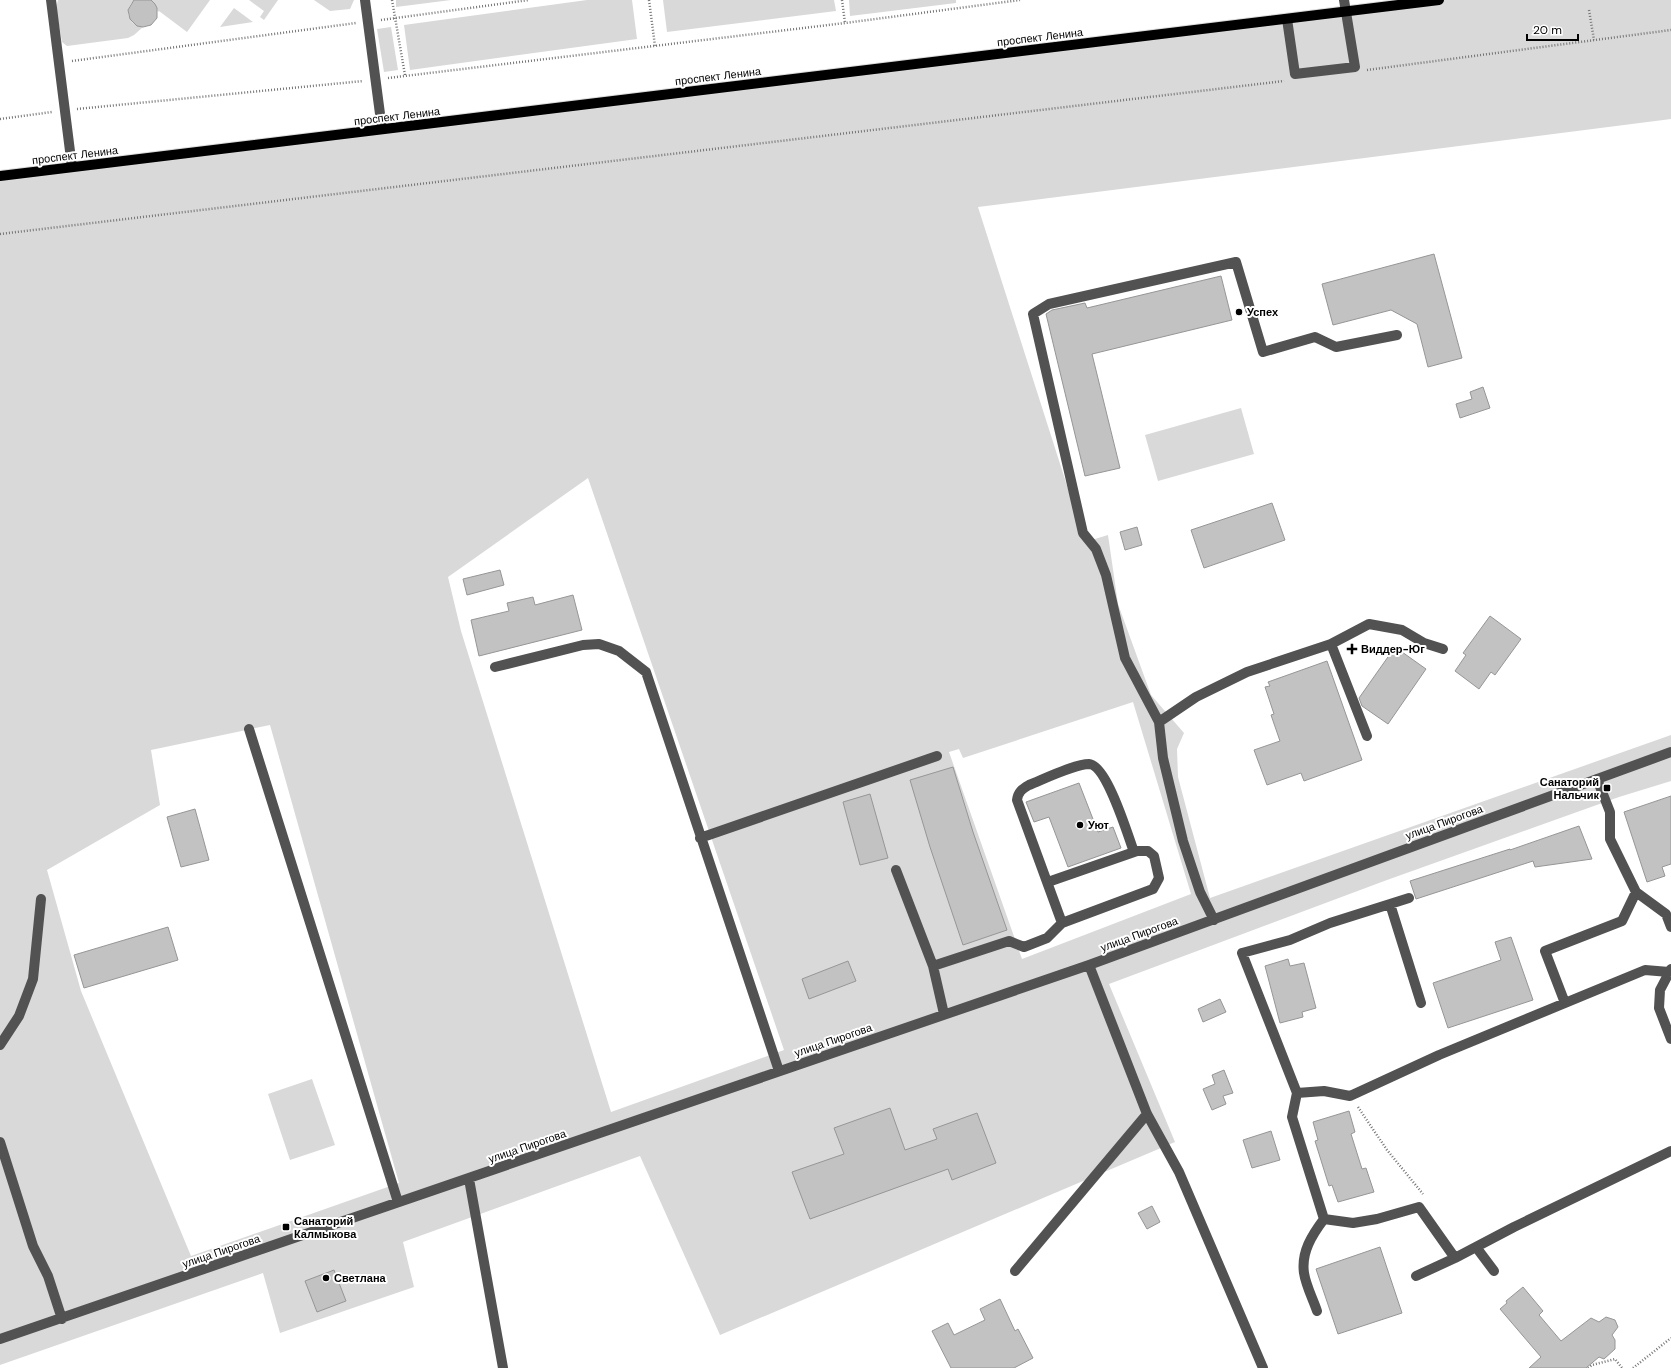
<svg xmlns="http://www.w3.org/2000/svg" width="1671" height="1368" viewBox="0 0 1671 1368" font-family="'DM Sans',sans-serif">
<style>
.green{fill:#d9d9d9;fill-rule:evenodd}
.building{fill:#c2c2c2;stroke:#969696}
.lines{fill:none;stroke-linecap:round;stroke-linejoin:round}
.major-casing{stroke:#dbdbdb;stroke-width:12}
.path{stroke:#747474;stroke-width:2.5;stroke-dasharray:1 2;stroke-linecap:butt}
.minor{stroke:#525252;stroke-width:10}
.major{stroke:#000;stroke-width:10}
.poi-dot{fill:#000;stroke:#fff;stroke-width:1.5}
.labels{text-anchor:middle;stroke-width:4;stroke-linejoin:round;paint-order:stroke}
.street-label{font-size:11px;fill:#000;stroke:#fff}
.poi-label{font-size:11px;font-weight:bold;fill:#000;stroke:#fff;text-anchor:start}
</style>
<rect width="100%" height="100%" fill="#fff"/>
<path class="green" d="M58 0H135C127 6 126 15 133 23L143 27 134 35 128 38 67 46 62 42 56 8Z
M151 0H210L187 32 159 11 158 12 155 4Z
M249 0H278L264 20 260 17 264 11Z
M314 0H354L350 9 330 11Z
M396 0H451L396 7Z
M587 0H632L637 39 410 70 404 25Z
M663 0H834L836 11 667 32Z
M849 0H956V3L850 16Z
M1439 0H1671V119L978 207 1085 542 1108 535 1118 604 1151 695 1184 733 1177 749 1178 777 1210 898 1671 735V781L1619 797 1387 880 1109 984 1175 1142 720 1335 640 1156 403 1242 414 1287 280 1333 263 1273 0 1365V176ZM588 478 784 1050 611 1112 461 631 448 577ZM1133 702 1191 894 1022 959 949 752 959 749 963 758ZM270 725 399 1183 191 1256 81 991 47 870 160 805 151 750Z
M234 8 253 22 220 27Z
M391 27 398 70 384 72 377 29Z
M1241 408 1254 454 1158 481 1145 435Z
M312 1079 335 1145 290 1160 268 1094Z"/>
<path class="building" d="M134 0H151L155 4 157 8V18L151 25 143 27 137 26 130 19 128 10Z
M1434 254 1462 358 1428 367 1417 324 1391 310 1333 325 1322 284Z
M1221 276 1232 320 1092 354 1120 468 1085 476 1046 314 1052 310 1085 303 1087 308Z
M1483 387 1490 408 1460 418 1456 404 1472 399 1470 392Z
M1272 503 1285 540 1204 568 1191 530Z
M1137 527 1142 545 1125 550 1120 532Z
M500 570 504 585 467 595 463 579Z
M573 595 582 630 479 656 471 620 509 611 507 603 533 597 535 605Z
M1490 616 1521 639 1495 675 1491 672 1479 689 1455 671 1466 655 1463 653Z
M1395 647 1426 669 1388 724 1362 706 1359 698Z
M1327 661 1362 760 1304 781 1301 773 1267 785 1254 750 1280 741 1271 715 1274 714 1265 687 1270 686 1268 682Z
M953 767 973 832 1007 930 963 945 930 847 910 780Z
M1079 783 1098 832 1113 827 1121 848 1068 867 1049 817 1034 822 1026 802Z
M870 794 888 858 860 865 843 802Z
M1671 796V864L1662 867 1665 876 1647 882 1624 812Z
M195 809 209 860 181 867 167 817Z
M1579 826 1592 859 1535 867 1533 861 1416 899 1410 881 1510 849V850Z
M168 927 178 960 84 988 74 955Z
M1511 937 1533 1000 1448 1028 1433 983 1501 960 1495 942Z
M1288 959 1290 966 1304 963 1316 1008 1302 1012 1303 1017 1280 1023 1265 966Z
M848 961 856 981 809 999 802 979Z
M1220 999 1226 1012 1203 1022 1198 1009Z
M1224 1070 1233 1093 1223 1096 1226 1104 1212 1110 1203 1089 1215 1084 1212 1075Z
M890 1108 905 1150 937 1139 933 1129 977 1113 996 1163 952 1180 948 1169 810 1219 792 1172 844 1154 834 1128Z
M1349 1111 1355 1132 1351 1134 1362 1169 1366 1168 1374 1192 1338 1202 1332 1185 1329 1186 1315 1141 1318 1140 1313 1122Z
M1271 1131 1280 1160 1252 1168 1243 1140Z
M1152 1206 1160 1222 1147 1229 1138 1213Z
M1380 1247 1402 1313 1338 1334 1316 1269Z
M334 1270 346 1301 317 1312 305 1281Z
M1523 1287 1543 1311 1539 1315 1561 1341 1591 1318 1599 1322 1606 1317 1615 1320 1618 1327 1612 1335 1615 1340V1349L1604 1359 1599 1357 1586 1368H1529L1541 1357 1500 1309 1507 1303 1506 1301Z
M1000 1299 1015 1331 1018 1329 1033 1358 1014 1368H951L932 1331 948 1323 954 1335 985 1320 980 1309Z"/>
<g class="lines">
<defs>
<path id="major" d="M0 176 1439 0"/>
</defs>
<use href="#major" class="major-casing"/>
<path class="path" d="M392 0 405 75
M649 0 655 46
M842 0 845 23
M1589 10 1594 40
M381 20 529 0
M72 61 356 23
M1367 70 1671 30
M388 78 845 23 1020 0
M77 109 363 81
M0 119 52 112
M0 234 1284 81
M1358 1107 1387 1150 1423 1194
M1588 1368 1592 1365 1615 1359 1622 1368
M1633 1368 1671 1338"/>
<path class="minor" d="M51 0 72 167
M365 0 382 129
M1287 19 1295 74 1355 67 1344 0
M1331 644 1367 736
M495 667 583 645 599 644 619 651 646 672 779 1071
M1159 722 1196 697 1247 672 1331 644 1369 624 1402 630 1424 643 1443 649
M249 729 398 1202
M1597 779 1610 812V839L1636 892 1666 914 1671 927
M700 838 937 756
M896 870 933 966 944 1014
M1390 904 1421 1003
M1214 920 1200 892 1183 841 1163 758 1159 722 1125 658 1106 575 1096 549 1083 533 1033 314 1049 304 1236 262 1263 352 1315 337 1336 347 1397 335
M1062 923 1017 800C1018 792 1022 789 1029 785 1044 779 1075 764 1089 764 1107 765 1128 836 1134 852
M1089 965 1147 1114 1179 1172 1263 1368
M933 966 1009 941 1024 947 1047 938 1062 923 1153 889 1159 878 1154 856 1148 851H1137L1048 882
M1671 969 1660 990 1659 1008 1671 1039
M1565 1003 1545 951 1622 921 1636 892
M0 1045 19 1016 33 979 41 899
M1297 1093 1324 1091 1350 1096 1439 1055 1645 970 1669 972
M0 1142 33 1246 48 1276 62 1319
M469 1179 503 1368
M1324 1219 1353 1223 1377 1219 1419 1207 1455 1258
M1476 1247 1494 1271
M1015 1271 1147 1114
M1416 1276 1455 1258 1514 1227 1671 1151
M1317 1311C1313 1299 1306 1286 1304 1273 1301 1252 1312 1235 1324 1219L1292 1117 1297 1093 1242 953 1290 940 1330 923 1409 898
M0 1339 1089 965 1671 752"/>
<use href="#major" class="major"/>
</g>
<g class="poi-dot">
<circle cx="1239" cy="312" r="4"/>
<path d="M1350 643h4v4h4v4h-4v4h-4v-4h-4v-4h4z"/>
<rect x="1603" y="784" width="8" height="8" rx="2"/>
<circle cx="1080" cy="825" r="4"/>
<rect x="282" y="1223" width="8" height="8" rx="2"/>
<circle cx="326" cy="1278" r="4"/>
</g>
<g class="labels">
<g class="street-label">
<text transform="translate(1040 37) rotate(-7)" y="4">проспект Ленина</text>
<text transform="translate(718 76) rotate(-7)" y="4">проспект Ленина</text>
<text transform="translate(397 116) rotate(-7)" y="4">проспект Ленина</text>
<text transform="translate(75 155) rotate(-7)" y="4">проспект Ленина</text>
<text transform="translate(1444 822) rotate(-20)" y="4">улица Пирогова</text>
<text transform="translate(1139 934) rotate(-20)" y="4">улица Пирогова</text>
<text transform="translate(833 1040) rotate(-19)" y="4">улица Пирогова</text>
<text transform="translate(527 1146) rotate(-19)" y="4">улица Пирогова</text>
<text transform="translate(221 1251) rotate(-19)" y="4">улица Пирогова</text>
</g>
<g class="poi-label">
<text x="1247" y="316">Успех</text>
<text x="1361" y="653">Виддер-Юг</text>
<text x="1599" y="786" text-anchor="end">Санаторий<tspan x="1599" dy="13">Нальчик</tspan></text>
<text x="1088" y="829">Уют</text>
<text x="294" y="1225">Санаторий<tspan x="294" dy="13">Калмыкова</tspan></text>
<text x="334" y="1282">Светлана</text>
</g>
</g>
<path d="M1527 34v6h51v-6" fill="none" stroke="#000000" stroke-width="2"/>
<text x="1533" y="34" font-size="12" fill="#000000" stroke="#ffffff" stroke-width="3" paint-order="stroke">20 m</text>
</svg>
